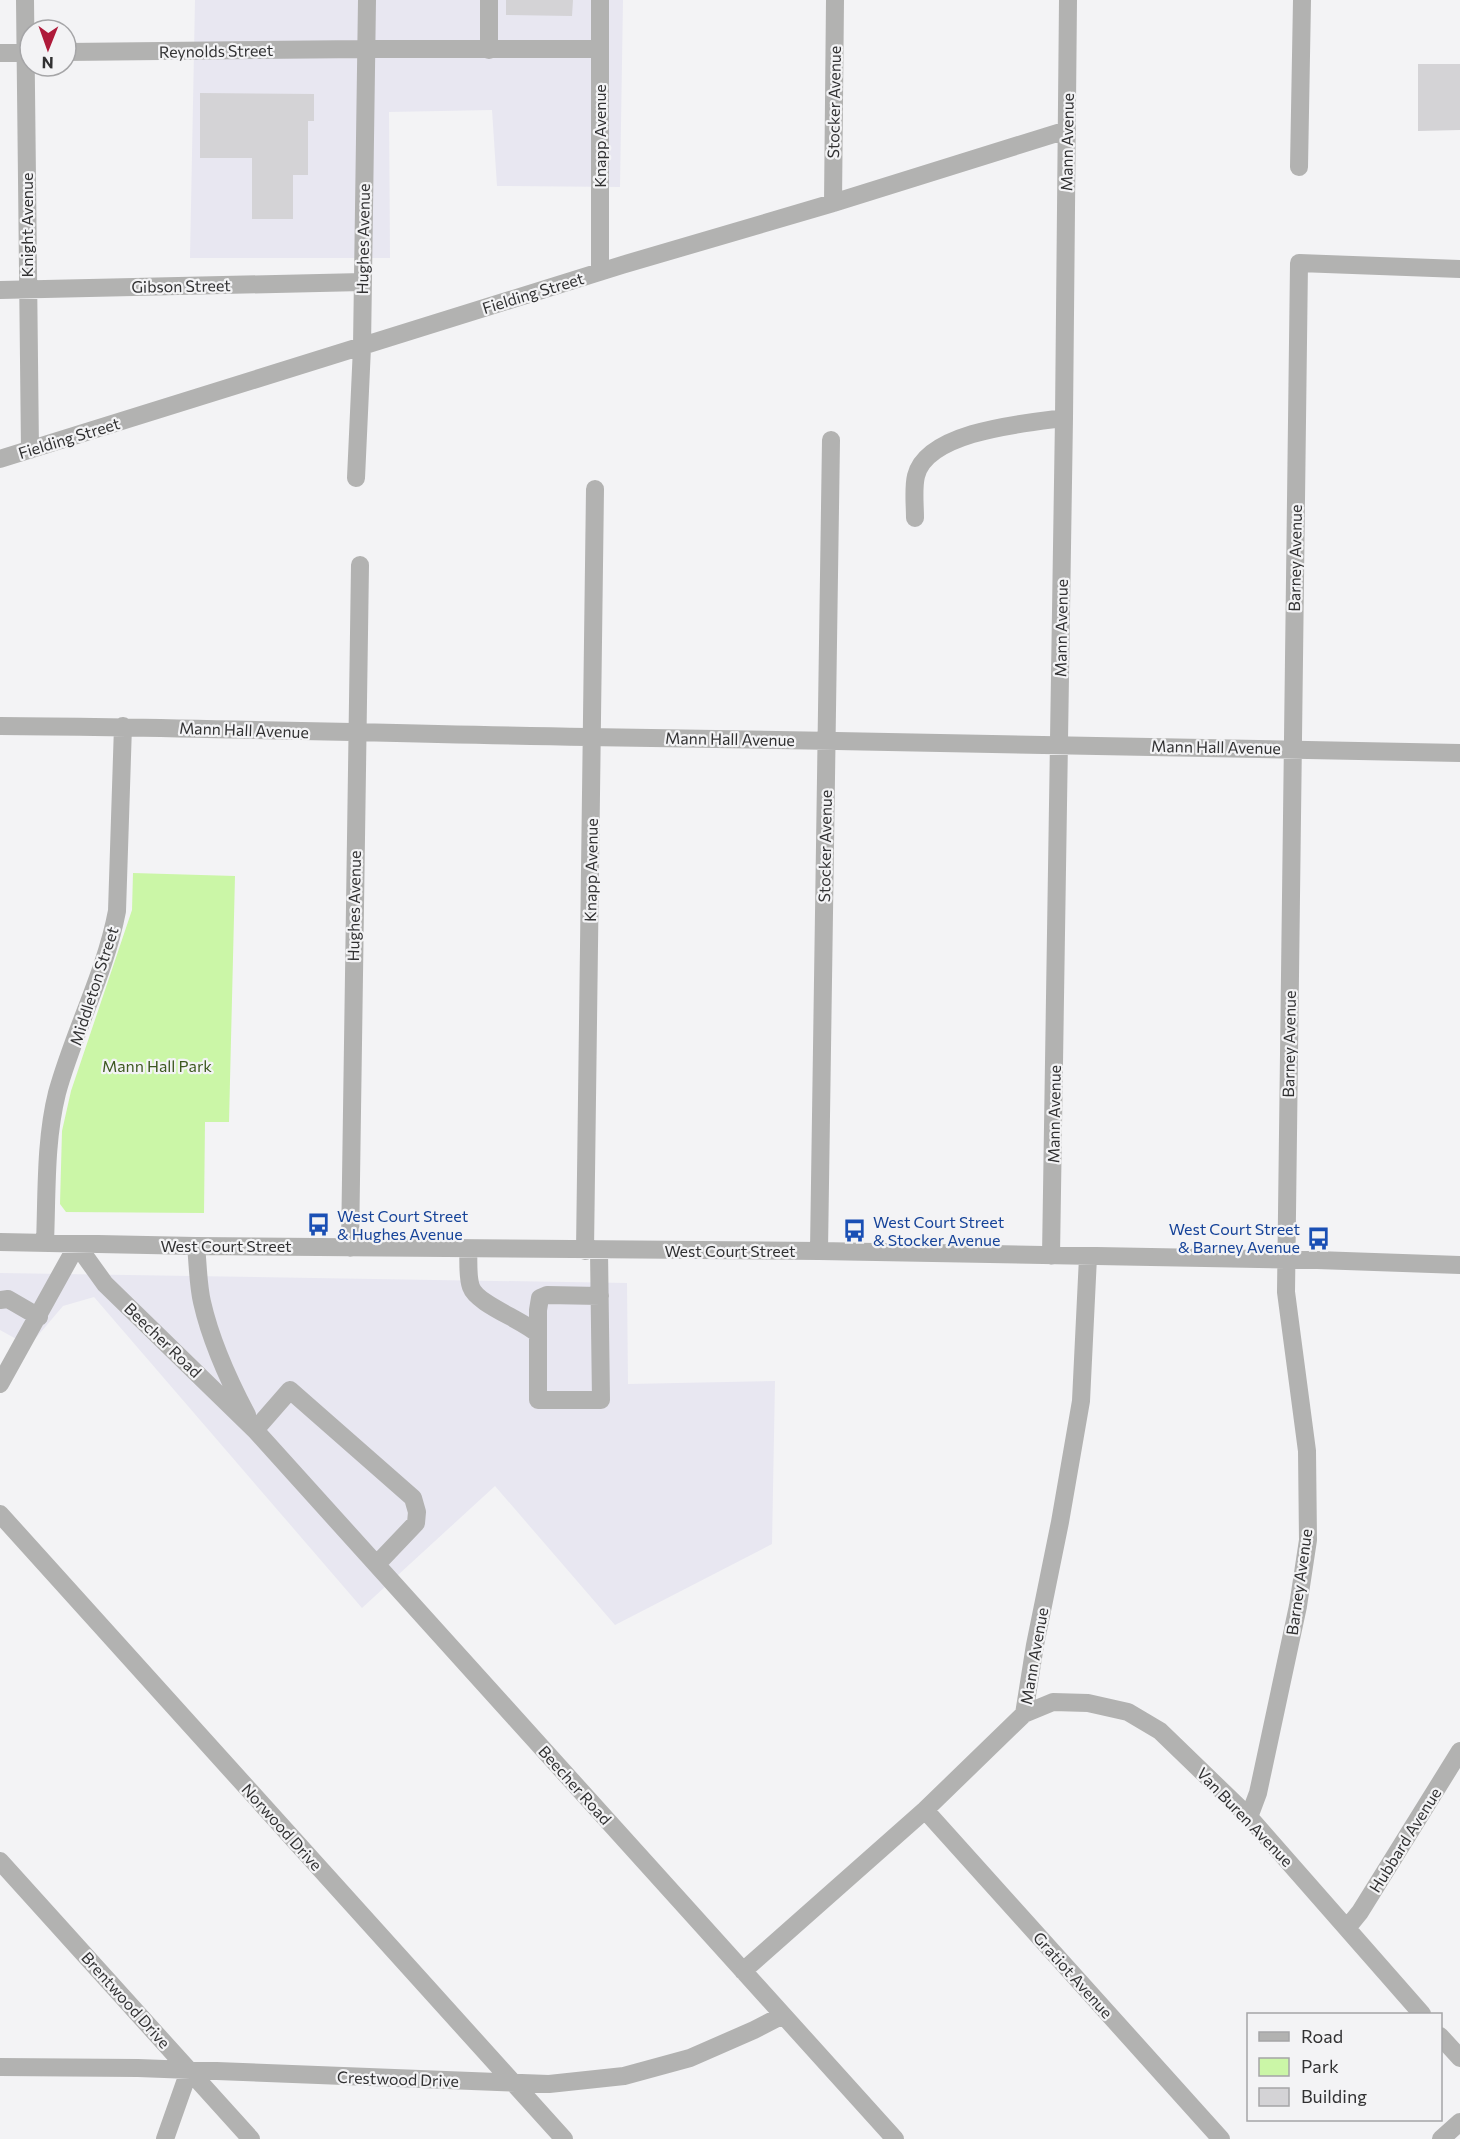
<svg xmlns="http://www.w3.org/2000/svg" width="1460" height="2139" viewBox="0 0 1460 2139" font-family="Commissioner,sans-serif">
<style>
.built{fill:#e8e7f1}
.green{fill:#cbf6a7}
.building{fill:#d4d3d6}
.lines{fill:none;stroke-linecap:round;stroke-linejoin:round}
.minor{stroke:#b2b2b1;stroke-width:18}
.labels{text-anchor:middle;stroke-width:4.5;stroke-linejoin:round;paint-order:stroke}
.street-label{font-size:16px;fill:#313132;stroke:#f3f3f5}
.park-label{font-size:16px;fill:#3c581f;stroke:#f3f3f5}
.transit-label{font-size:16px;fill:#164399;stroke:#f3f3f5;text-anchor:start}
</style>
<rect width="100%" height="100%" fill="#f3f3f5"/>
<path class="built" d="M195 0H623L620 187 497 186 492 110 389 112 390 258H190Z
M0 1273 627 1283 628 1384 775 1381 772 1544 615 1625 495 1486 362 1608 94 1297 63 1306 29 1346 0 1330Z"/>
<path class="green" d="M133 873 235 876 229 1122H205L204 1213 66 1212 60 1204 62 1131 71 1091 132 910Z"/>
<path class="building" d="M506 0H573L572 16 506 15Z
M1418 64H1460V130L1418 131Z
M200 93 314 94V121H308V175H293V219H252V158H200Z"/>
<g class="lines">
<path class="minor" d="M25 0 30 450
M489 50V0
M66 52 366 49H600
M0 53H30
M1299 167 1302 0
M833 203 835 0
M600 272V0
M0 290 363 282
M0 459 622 265 833 203 1067 130
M356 478 362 347 367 0
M915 518C915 505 913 488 916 476 927 431 1026 423 1064 418
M0 726C196 727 391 734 587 737 878 742 1169 745 1460 753
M0 1242 196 1246 819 1251 1317 1260 1460 1265
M45 1243C47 1193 45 1141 57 1093 74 1031 105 974 117 911L123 726
M196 1246C198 1265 198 1285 202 1302 211 1342 228 1379 247 1415
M350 1248 360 565
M468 1249C469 1261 467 1276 471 1287 477 1304 521 1319 538 1334V1400H601L599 1251
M585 1251 595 489
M819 1251 831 440
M1051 1256 1064 418 1068 0
M0 1300 8 1299 39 1317
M538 1334V1310L540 1298 547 1295 600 1296
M0 1384 77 1245 105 1284 255 1430 895 2139
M255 1430 290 1390 413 1498 417 1512 416 1523 377 1564
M0 1514 564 2139
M1024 1714 1053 1702 1088 1703 1128 1712 1160 1731 1249 1817 1422 2014
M925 1810 1221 2139
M1249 1817 1258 1793 1298 1606 1308 1540 1307 1451 1286 1292 1299 263 1460 269
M0 1861 251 2139
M1347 1928 1360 1912 1460 1751
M743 1971 925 1810 1024 1714 1035 1645 1060 1522 1081 1401 1088 1257
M1440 2036 1460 2058
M0 2067 138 2068 549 2084 624 2076 690 2058 754 2030 783 2015
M165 2139 189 2071
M1441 2139 1460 2122"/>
</g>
<defs>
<symbol id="bus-bare" viewBox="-9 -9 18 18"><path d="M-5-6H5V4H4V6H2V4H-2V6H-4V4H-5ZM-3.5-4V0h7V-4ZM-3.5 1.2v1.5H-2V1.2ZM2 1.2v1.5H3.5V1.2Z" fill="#1a4fb4" stroke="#f3f3f5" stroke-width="2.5" paint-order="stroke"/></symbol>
</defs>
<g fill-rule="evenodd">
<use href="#bus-bare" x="302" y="1208" width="33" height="33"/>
<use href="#bus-bare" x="838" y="1214" width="33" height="33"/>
<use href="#bus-bare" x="1302" y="1222" width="33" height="33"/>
</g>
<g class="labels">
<g class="street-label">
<text transform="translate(216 51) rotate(-1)" y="6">Reynolds Street</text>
<text transform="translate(834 102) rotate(-89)" y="6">Stocker Avenue</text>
<text transform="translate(600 136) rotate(-90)" y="6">Knapp Avenue</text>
<text transform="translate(1067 142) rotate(-89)" y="6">Mann Avenue</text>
<text transform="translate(27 225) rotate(-90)" y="6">Knight Avenue</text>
<text transform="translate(363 239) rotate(-89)" y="6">Hughes Avenue</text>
<text transform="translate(181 286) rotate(-1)" y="6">Gibson Street</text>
<text transform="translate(533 293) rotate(-17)" y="6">Fielding Street</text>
<text transform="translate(69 438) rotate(-17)" y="6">Fielding Street</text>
<text transform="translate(1295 558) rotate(-89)" y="6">Barney Avenue</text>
<text transform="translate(1061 628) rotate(-89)" y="6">Mann Avenue</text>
<text transform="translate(244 730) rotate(2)" y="6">Mann Hall Avenue</text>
<text transform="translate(730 739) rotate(1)" y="6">Mann Hall Avenue</text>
<text transform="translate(1216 747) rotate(1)" y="6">Mann Hall Avenue</text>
<text transform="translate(825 846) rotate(-89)" y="6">Stocker Avenue</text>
<text transform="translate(591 870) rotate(-89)" y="6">Knapp Avenue</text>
<text transform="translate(354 906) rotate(-89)" y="6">Hughes Avenue</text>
<text transform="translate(94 986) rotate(-72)" y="6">Middleton Street</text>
<text transform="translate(1289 1044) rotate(-89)" y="6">Barney Avenue</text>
<text transform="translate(1054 1114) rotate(-89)" y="6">Mann Avenue</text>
<text x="226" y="1252">West Court Street</text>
<text x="730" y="1257">West Court Street</text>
<text transform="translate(163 1340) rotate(44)" y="6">Beecher Road</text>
<text transform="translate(1299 1582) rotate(-82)" y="6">Barney Avenue</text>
<text transform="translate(1034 1656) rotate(-80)" y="6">Mann Avenue</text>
<text transform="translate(575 1785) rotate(48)" y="6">Beecher Road</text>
<text transform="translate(1245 1817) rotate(46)" y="6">Van Buren Avenue</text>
<text transform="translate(282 1827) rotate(48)" y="6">Norwood Drive</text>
<text transform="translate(1405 1840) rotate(-58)" y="6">Hubbard Avenue</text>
<text transform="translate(1073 1975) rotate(48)" y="6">Gratiot Avenue</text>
<text transform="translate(126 2000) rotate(48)" y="6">Brentwood Drive</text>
<text transform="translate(398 2079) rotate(2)" y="6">Crestwood Drive</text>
</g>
<g class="park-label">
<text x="157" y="1072">Mann Hall Park</text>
</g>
<g class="transit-label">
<text x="337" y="1222">West Court Street<tspan x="337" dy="18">&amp; Hughes Avenue</tspan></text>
<text x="873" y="1228">West Court Street<tspan x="873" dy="18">&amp; Stocker Avenue</tspan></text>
<text x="1300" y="1235" text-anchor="end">West Court Street<tspan x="1300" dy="18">&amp; Barney Avenue</tspan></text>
</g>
</g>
<rect x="1247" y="2013" width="195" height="108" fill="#f3f3f5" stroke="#a5a5a7" stroke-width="1.5"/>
<rect x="1259" y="2032" width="30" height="9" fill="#b2b2b1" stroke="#a5a5a7" stroke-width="1.5"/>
<text x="1301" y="2043" font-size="18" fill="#313132">Road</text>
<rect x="1259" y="2058" width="30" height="18" fill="#cbf6a7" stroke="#a5a5a7" stroke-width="1.5"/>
<text x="1301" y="2073" font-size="18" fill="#313132">Park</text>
<rect x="1259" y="2088" width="30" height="18" fill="#d4d3d6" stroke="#a5a5a7" stroke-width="1.5"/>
<text x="1301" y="2103" font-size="18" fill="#313132">Building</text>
<g transform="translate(48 48) rotate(181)"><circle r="28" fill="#f3f3f5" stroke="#a5a5a7" stroke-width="1.5"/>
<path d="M0-4.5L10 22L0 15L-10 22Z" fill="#ae1a3a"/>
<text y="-9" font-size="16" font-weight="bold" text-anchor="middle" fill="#313132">N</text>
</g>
</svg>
